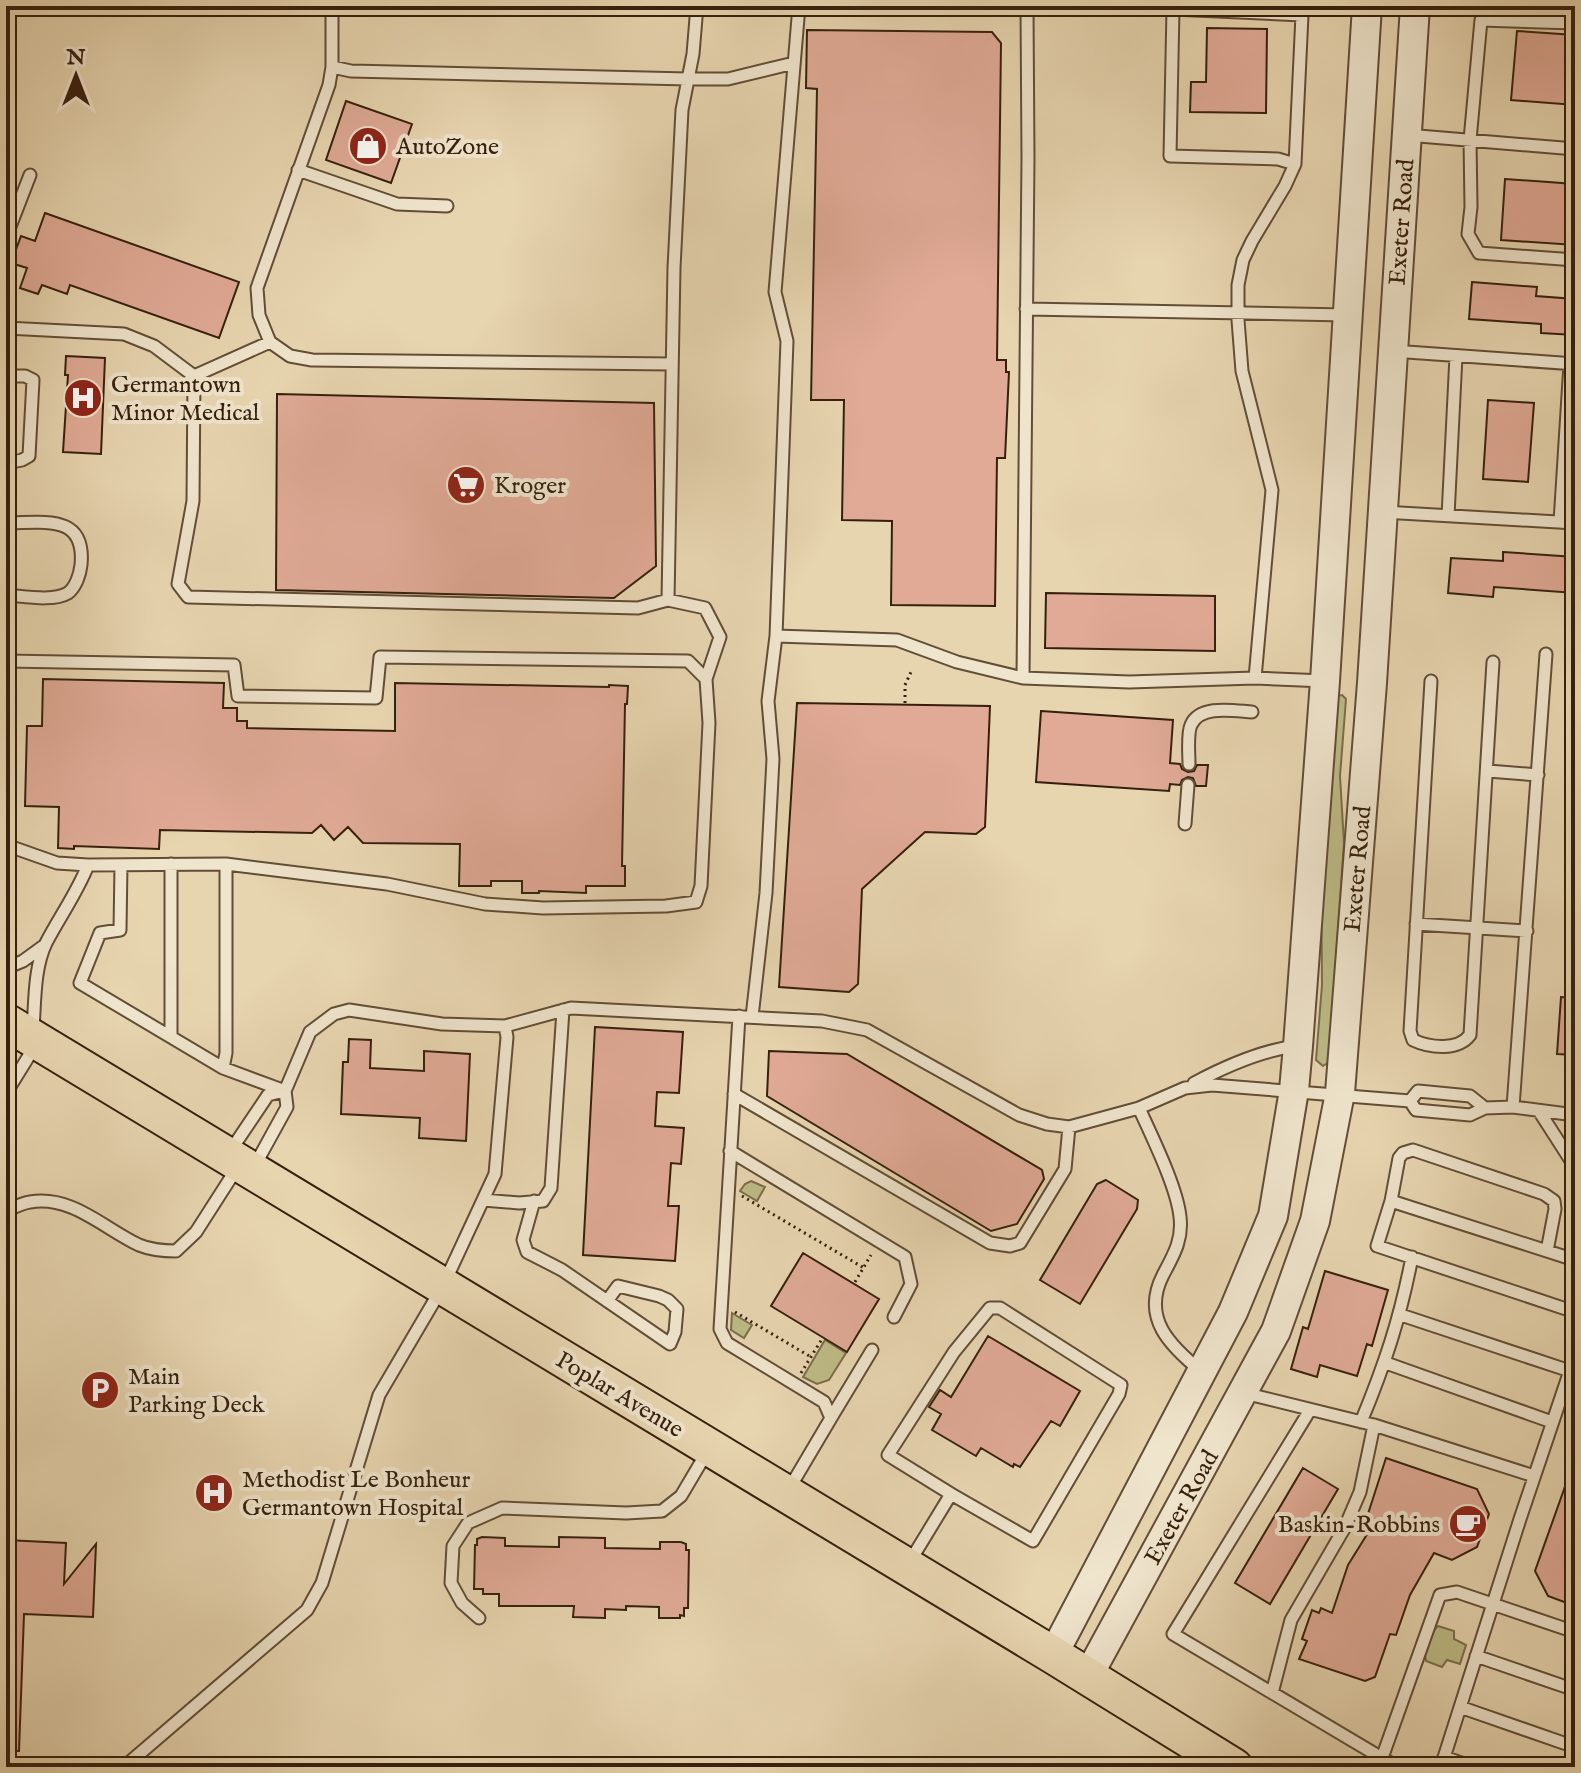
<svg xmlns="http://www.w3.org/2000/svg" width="1581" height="1773" viewBox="0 0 1581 1773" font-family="'IM FELL English',serif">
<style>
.green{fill:#bdbb86;stroke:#7a6e4a;stroke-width:2}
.building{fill:#e0aa96;stroke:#36200d;stroke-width:2}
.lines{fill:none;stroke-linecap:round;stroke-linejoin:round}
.service-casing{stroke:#624d36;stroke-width:15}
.tertiary-casing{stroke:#624d36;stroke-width:32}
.primary-casing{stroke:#36200d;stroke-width:40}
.path{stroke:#36200d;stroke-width:3;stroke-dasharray:2 4;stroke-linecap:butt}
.service{stroke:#efe4cc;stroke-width:11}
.tertiary{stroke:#efe4cc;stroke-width:28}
.primary{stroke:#e7d5b0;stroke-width:36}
.labels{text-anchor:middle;stroke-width:8;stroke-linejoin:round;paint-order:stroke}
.poi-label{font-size:24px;fill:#36200d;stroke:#efe4cc;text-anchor:start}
.street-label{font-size:24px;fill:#36200d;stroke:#efe4cc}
</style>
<rect width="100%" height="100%" fill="#e7d5b0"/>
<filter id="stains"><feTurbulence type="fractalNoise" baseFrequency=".0025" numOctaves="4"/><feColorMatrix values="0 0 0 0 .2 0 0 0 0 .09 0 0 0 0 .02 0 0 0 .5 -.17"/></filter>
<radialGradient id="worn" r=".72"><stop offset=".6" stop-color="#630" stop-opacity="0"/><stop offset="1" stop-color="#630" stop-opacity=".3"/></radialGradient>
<path class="green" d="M1342 695 1346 699 1340 776 1344 843 1329 1062 1323 1066 1316 1060 1322 985 1321 866 1338 696Z
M751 1181 765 1187 757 1201 740 1191 745 1184Z
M732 1313 752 1325 744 1338 731 1330Z
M825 1340 846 1353 829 1380 817 1384 803 1377Z
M1438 1626 1454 1631V1639L1466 1645 1460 1664 1447 1660 1442 1667 1426 1661C1423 1649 1428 1635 1438 1626Z"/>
<path class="building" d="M1207 28 1267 29 1266 113 1190 112 1191 82H1206Z
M807 30 992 32 1001 43 997 360H1006V372H1009L1005 458H997L995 606 891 605 892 521 842 520 844 400H811L817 89 806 88Z
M1517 31 1575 35V105L1511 100Z
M346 101 412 124 391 183 326 160Z
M1505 179 1575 184V245L1501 240Z
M45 213 239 282 219 338 70 285 67 294 42 285 38 294 20 288 27 268 11 263 21 236 35 241Z
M1472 282 1537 287 1536 296 1575 299V335L1541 333V324L1469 319Z
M66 356 105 358 101 454 63 452 68 375H65Z
M277 394 654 403 656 566 614 598 276 590Z
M1488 400 1534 403 1528 482 1483 479Z
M1503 552 1575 557V593L1494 587 1493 597 1448 593 1451 558 1503 561Z
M1046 593 1215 596V651L1045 648Z
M43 679 224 683 223 708H237V721H247V728L395 731V683L609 687V685L628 686 627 704H625L622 866H625V886H586V893L539 891V893H522V881H491V886H459L460 844 363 843 348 827 334 840 321 825 312 833 160 830 159 849 74 846V849L58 848 59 807 25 806 27 726H42Z
M797 703 990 706 985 827 976 834 925 832 862 889 858 984 849 992 779 987Z
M1041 711 1173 720 1170 763 1180 764 1182 769 1188 772 1194 771 1197 765H1208L1206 786H1196L1193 778 1188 777 1182 780 1180 785 1170 784 1169 791 1036 782Z
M1561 997 1575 998V1055L1557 1054Z
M595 1027 683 1032 679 1093 657 1092 655 1126 684 1128 681 1164 671 1163 668 1206H679L675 1261 583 1255Z
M349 1039 371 1040 370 1068 424 1071V1051L470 1054 466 1141 419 1138 420 1118 341 1114 343 1062H348Z
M769 1051 847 1054 1042 1170 1044 1179 1017 1224 991 1231 767 1096Z
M1106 1180 1138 1200 1137 1209 1080 1304 1040 1280 1097 1184Z
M803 1253 879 1299 847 1352 771 1306Z
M1325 1271 1388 1290 1372 1346 1367 1344 1357 1376 1320 1365 1317 1377 1291 1369 1303 1327 1308 1329Z
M988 1336 1080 1391 1060 1426 1051 1421 1020 1467 1014 1464 1013 1467 981 1448 976 1456 932 1430 941 1414 929 1407 940 1390 951 1397Z
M1386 1458 1477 1489 1489 1514 1477 1547 1452 1560 1434 1553 1410 1595 1396 1635 1390 1634 1375 1677 1365 1681 1299 1659 1307 1641 1302 1639 1312 1610 1319 1613 1321 1608 1332 1613 1348 1565 1376 1520 1367 1517Z
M1573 1464H1575V1606L1548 1596 1535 1571Z
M1303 1468 1338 1489 1270 1604 1235 1583Z
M482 1537 505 1538V1546L559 1547V1537L605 1538V1548L660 1549V1542H681L686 1544V1550H689L688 1608H684V1616L680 1615V1618H659V1607L626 1606V1610L605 1609V1618L573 1617 574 1606H499V1594H483V1589H474L475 1545H477V1539Z
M6 1540 66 1543 64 1584 96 1544 93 1617 24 1614 19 1751H6Z"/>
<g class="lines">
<defs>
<path id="service" d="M1173 6V9L1302 15 1295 164
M1575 23 1481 20 1470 140 1471 207 1468 234 1479 253 1575 260
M332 67 351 71 688 79H728L794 63
M1407 135 1575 149
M298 170 397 204 447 206
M6 237 30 175
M1026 309 1346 315
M6 328 124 334 154 346 194 376 193 501 178 584 188 597 638 608 668 600 705 608 720 637 706 679
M270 342 290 356 312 360 672 364
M1393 351 1575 364
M6 376H25L33 380 29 456 22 460 6 463
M194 376 270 342 259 315 257 288 329 85 332 67V6
M1383 512 1575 523
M1448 516 1456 356
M1560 522 1570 364
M6 523C43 523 86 513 81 565 80 574 76 587 68 593 53 602 23 596 6 595
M668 600 674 268 682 110 693 54 697 6
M6 661 234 665 238 696 376 698 380 657 688 661 706 679 709 723 701 886 696 902 666 906 543 908 485 904 387 884 226 864 88 865
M1023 678 1028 158 1027 8
M1255 678 1272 490 1242 371 1238 320V285L1243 260 1252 241 1285 186 1295 164 1278 159 1170 156 1173 9 799 6 775 292 787 341 776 636 897 640 957 662 1023 678 1129 682 1255 678 1325 681
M1431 681 1410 1031 1413 1040C1430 1048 1458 1051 1470 1035L1493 662
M1189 764C1189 753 1187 734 1191 725 1200 704 1235 711 1252 712
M1488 771 1538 775
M1185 824 1188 785
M6 845 57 863 88 865C77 893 60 916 46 943 34 968 35 1001 33 1030
M121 865 120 930 100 933 80 983 223 1068 285 1091
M1416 924 1527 931
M6 968 23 961 45 945
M739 1016 720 1329 727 1343 824 1402 831 1418 789 1489
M752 1017 766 893 773 759 768 701 776 636
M171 1037V864
M223 1068 226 1053V864
M1194 1083C1226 1066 1262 1050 1297 1046
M6 1093 35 1046
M734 1094 990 1243 1010 1246 1020 1243 1065 1169 1069 1127
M1410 1101 1418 1091 1470 1096 1485 1108
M1513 1107 1546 654
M1139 1108C1152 1137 1177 1187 1180 1217 1183 1240 1173 1256 1163 1275 1141 1318 1170 1346 1202 1372
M1539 1111 1575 1167
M730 1151 905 1257 911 1284 894 1317
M229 1153 268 1095 284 1091
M254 1167 287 1107 285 1091 310 1032 334 1014 349 1010 442 1024 505 1026
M483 1200 519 1203 543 1201 551 1188 563 1010
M534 1201 523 1240 527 1252 562 1270 670 1344 675 1332 677 1309 668 1300 659 1296 618 1286 607 1301
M1391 1201 1399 1158 1403 1153 1413 1150 1544 1194 1554 1201 1555 1209 1547 1251
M6 1211C13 1208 22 1203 30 1202 72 1195 103 1228 139 1245 151 1250 163 1251 176 1251L196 1232 237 1168
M1575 1260 1391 1201 1377 1246 1575 1312
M1401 1315 1570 1371
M1386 1363 1552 1422
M1244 1393 1374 1425 1534 1476
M1310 1410 1173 1634 1397 1767
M831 1418 872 1350
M1361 1422C1385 1364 1400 1319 1412 1257
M909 1563 951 1494 888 1455 954 1352 990 1308H1000L1121 1385 1119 1394 1033 1541 951 1494
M479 1618 462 1603 451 1583 453 1546 468 1523 502 1508 626 1513 662 1511 681 1496 707 1452
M1476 1656 1575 1690
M1272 1693 1291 1620 1345 1527 1360 1492 1374 1425
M1460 1707 1575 1747
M1444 1757 1473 1767
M1382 1758 1440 1595 1457 1592 1575 1632
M124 1767 307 1610 322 1583 379 1395 443 1286 495 1174 507 1037 505 1026 571 1008 822 1021 867 1030 1019 1115 1047 1124 1069 1127 1139 1108 1185 1088 1212 1085 1410 1101 1416 1110 1470 1115 1485 1108 1513 1107 1575 1115
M1441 1767 1520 1519 1575 1356"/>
<path id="tertiary" d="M1053 1655 1233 1312 1273 1216 1294 1090 1298 1046 1325 681 1367 6
M1088 1676 1276 1331 1315 1221 1340 1093 1372 683 1415 6"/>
<path id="primary" d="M6 1022 1053 1655 1234 1767"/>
</defs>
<use href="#service" class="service-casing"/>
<use href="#tertiary" class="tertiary-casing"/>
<use href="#primary" class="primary-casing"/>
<path class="path" d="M905 703V685L911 672
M742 1196 864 1268
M855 1282 871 1255
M735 1312 811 1357
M801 1373 822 1339"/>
<use href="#service" class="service"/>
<use href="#tertiary" class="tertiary"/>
<use href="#primary" class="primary"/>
</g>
<defs>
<symbol id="shop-disc" viewBox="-11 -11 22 22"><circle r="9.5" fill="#8f2418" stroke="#efe4cc"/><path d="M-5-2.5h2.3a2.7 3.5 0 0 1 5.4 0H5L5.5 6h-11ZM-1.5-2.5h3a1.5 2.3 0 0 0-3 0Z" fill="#fff"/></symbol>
<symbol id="hospital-disc" viewBox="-11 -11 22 22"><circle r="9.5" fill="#8f2418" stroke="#efe4cc"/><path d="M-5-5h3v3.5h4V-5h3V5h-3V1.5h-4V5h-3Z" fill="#fff"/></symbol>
<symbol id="supermarket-disc" viewBox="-11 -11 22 22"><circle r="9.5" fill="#8f2418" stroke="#efe4cc"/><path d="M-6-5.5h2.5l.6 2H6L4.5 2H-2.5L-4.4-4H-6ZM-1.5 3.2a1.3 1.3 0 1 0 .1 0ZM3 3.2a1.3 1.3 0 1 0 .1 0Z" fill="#fff"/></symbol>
<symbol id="parking-disc" viewBox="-11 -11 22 22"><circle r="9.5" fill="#8f2418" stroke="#efe4cc"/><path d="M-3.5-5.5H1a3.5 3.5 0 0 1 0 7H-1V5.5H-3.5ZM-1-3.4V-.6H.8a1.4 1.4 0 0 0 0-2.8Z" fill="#fff"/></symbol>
<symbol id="cafe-disc" viewBox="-11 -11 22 22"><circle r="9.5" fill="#8f2418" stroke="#efe4cc"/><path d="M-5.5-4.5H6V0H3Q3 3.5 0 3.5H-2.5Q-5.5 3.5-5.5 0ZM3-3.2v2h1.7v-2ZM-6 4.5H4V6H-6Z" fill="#fff"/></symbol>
</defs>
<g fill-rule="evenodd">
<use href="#shop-disc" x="346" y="124" width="44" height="44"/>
<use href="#hospital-disc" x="61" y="376" width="44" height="44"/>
<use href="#supermarket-disc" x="444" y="463" width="44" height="44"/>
<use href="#parking-disc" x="78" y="1368" width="44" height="44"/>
<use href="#hospital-disc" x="192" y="1471" width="44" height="44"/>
<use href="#cafe-disc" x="1446" y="1502" width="44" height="44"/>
</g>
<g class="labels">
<g class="poi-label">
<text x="396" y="154">AutoZone</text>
<text x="111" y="392">Germantown<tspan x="111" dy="28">Minor Medical</tspan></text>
<text x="494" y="493">Kroger</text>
<text x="128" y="1384">Main<tspan x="128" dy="28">Parking Deck</tspan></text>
<text x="242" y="1487">Methodist Le Bonheur<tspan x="242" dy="28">Germantown Hospital</tspan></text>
<text x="1440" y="1532" text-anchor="end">Baskin-Robbins</text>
</g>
<g class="street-label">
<text transform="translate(1401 222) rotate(-86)" y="8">Exeter Road</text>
<text transform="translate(1357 869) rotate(-85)" y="8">Exeter Road</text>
<text transform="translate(620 1394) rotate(31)" y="8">Poplar Avenue</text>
<text transform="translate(1181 1507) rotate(-61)" y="8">Exeter Road</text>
</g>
</g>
<rect width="1581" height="1773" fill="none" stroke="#e7d5b0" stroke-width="32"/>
<rect x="8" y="8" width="1565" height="1757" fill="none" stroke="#36200d" stroke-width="4"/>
<rect x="16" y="16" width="1549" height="1741" fill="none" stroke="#36200d" stroke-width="2"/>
<g transform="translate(76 76)" stroke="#efe4cc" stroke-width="6" paint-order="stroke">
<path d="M0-6L14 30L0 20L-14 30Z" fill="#36200d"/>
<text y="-12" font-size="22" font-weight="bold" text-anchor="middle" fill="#36200d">N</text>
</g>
<rect width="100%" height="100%" filter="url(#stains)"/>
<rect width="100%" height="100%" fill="url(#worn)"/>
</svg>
